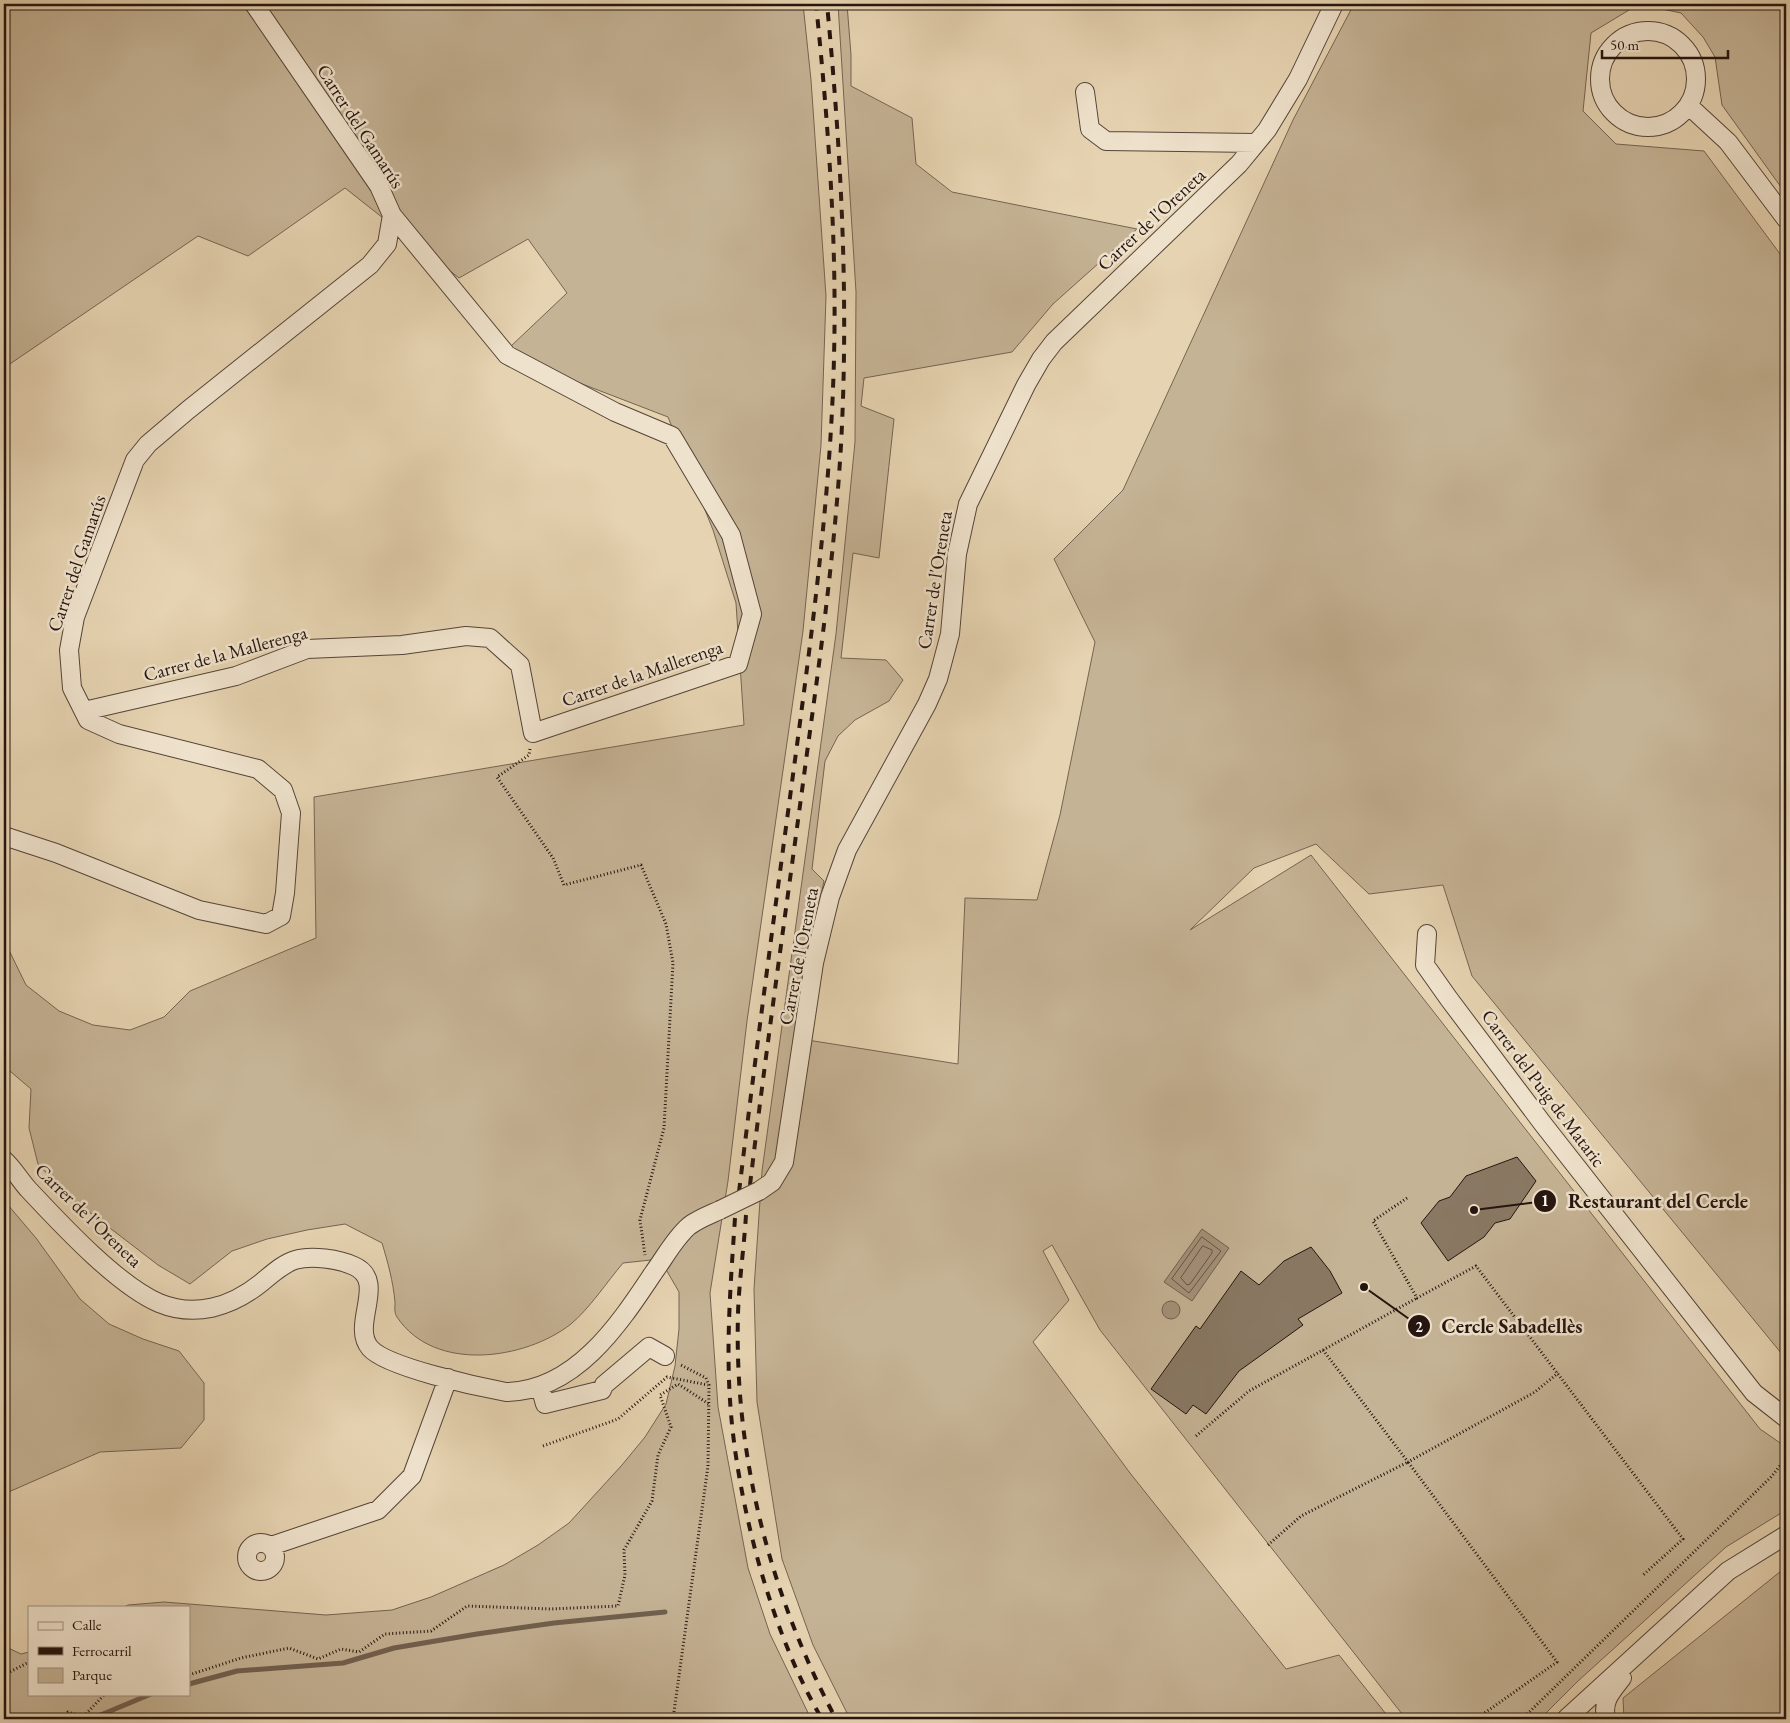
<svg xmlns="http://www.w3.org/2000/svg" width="1790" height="1723" viewBox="0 0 1790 1723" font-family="'EB Garamond',serif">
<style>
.green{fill:#c5b395;stroke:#756452}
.water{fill:#a4927a;stroke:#71604f}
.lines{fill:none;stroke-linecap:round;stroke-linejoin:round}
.shore{stroke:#645444;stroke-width:1}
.stream{stroke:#71604f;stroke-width:5}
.building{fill:#897863;stroke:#25150f}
.minor-casing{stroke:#554438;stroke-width:20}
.path{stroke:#25150f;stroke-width:3;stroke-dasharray:1 2.5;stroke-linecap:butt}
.minor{stroke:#efe2cc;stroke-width:18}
.rail{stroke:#25150f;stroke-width:4;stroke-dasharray:9 9;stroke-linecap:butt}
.minor-bridge-casing{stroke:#554438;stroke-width:20;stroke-linecap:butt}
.minor-bridge{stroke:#efe2cc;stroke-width:18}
.labels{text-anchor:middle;stroke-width:5;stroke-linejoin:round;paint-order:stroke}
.street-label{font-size:19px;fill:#25150f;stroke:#efe2cc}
.leader{fill:none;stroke:#25150f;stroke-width:2}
.callout-dot{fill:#25150f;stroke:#efe2cc;stroke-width:2}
.mark-label{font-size:15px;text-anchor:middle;font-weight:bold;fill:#fff}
.callout-label{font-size:20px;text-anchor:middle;font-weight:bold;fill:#25150f;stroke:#efe2cc;stroke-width:5;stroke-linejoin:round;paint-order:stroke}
</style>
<rect width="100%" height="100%" fill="#e6d3b1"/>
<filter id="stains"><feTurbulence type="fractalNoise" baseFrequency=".004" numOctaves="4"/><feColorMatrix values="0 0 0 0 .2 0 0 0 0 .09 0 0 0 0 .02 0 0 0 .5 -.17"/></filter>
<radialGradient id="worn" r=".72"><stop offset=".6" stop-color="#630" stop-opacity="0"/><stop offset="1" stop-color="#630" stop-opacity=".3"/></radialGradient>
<path class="green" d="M4 4H803L811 80 826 296 821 445 803 631 747 1021 728 1181 710 1293 718 1407 748 1568 770 1634 811 1719H4V1646L21 1654 29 1652V1694H189V1607H124L128 1605 164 1602 326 1615 392 1610 431 1597 504 1565 538 1545 569 1523 622 1465 645 1437 666 1404 675 1366 679 1329V1292L660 1259 623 1263C607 1282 589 1309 571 1324 525 1360 434 1373 397 1317 394 1313 395 1307 395 1302 393 1281 388 1263 382 1243L345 1224 307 1230 267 1239 232 1251 190 1284 158 1265 67 1195 38 1164 29 1128 31 1089 4 1066V940L26 985 59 1011 93 1025 130 1030 164 1017 190 991 316 938 314 797 744 725 736 603 713 530 668 417 507 355 510 347 567 293 528 239 459 278 345 188 248 256 198 236 4 368Z
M838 4H847L851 55V86L912 118 916 164 952 192 1137 229 1053 304 1012 352 864 378 861 406 894 419 879 558 853 553 841 658 886 660 903 680 889 701 855 720 838 736 825 761 812 869 824 881 800 992 795 1038 958 1064 965 898 1037 900 1060 815 1095 642 1054 559 1123 490 1293 120 1354 4H1786V194L1722 105 1715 57 1703 37 1681 13 1639 4 1591 33 1583 111 1616 144 1704 151 1786 262V1359L1472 976 1443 885 1369 894 1316 844 1254 868 1190 930 1311 855 1760 1429 1786 1447V1510L1726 1547 1578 1681 1540 1719H1406L1100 1330 1052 1245 1043 1251 1069 1300 1033 1342 1130 1473 1286 1669 1339 1655 1390 1719H850L813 1645 782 1559 757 1402 754 1289 762 1171 836 634 855 442 856 292Z
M4 1204 8 1205 36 1238 80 1299 109 1324 143 1339 179 1351 204 1383V1420L181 1448 100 1452 4 1494Z
M1786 1567V1719H1624L1623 1698Z"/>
<path class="water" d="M1202 1229 1229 1248 1192 1301 1164 1282Z
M1162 1310a9 9 0 1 1 18 0a9 9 0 1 1-18 0Z"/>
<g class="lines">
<path class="shore" d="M1202 1237 1221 1251 1189 1293 1172 1279Z
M1203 1246 1212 1250V1253L1190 1284 1187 1285 1181 1278Z"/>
<path class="stream" d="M189 1684 237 1671 343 1663 394 1648 477 1634 554 1623 665 1612
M91 1719 151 1694"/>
</g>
<path class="building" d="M1517 1157 1536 1181 1510 1219 1495 1223 1484 1237 1448 1261 1421 1223 1439 1201 1450 1197 1466 1176Z
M1311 1247 1330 1271 1342 1293 1298 1319 1303 1325 1239 1371 1206 1414 1193 1405 1186 1414 1151 1389 1196 1326 1200 1329 1241 1271 1259 1285 1284 1261Z"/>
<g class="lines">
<defs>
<path id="minor" d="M1600 79a48 48 0 1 1 96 0a48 48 0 1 1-96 0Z
M1085 92 1090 129 1106 141 1256 143
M1689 106 1728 142 1786 219
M84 711 236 676 307 649 402 645 466 636 490 638 520 665 533 733 738 664 752 614 731 535 672 436 615 412 507 355 392 215
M4 836 56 853 199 910 266 924 281 916 285 893 291 813 283 790 258 769 119 734 88 720 72 688 69 650 75 617 135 460 148 444 188 410 370 265 387 244 392 215 379 186 254 4
M1427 934 1425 965 1449 999 1543 1124 1754 1393 1786 1418
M4 1160C13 1168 20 1180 28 1189 60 1223 117 1285 159 1303 195 1318 231 1307 261 1283 271 1275 282 1264 295 1260 311 1255 339 1259 354 1266 388 1281 350 1325 370 1348 386 1367 479 1387 506 1392 576 1391 620 1323 654 1272 665 1257 675 1238 689 1226 698 1219 709 1215 720 1210
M759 1191 772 1182 784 1162 814 963 830 897 847 850 927 704 938 679 950 634 957 554 968 504 1026 385 1041 359 1054 342 1239 164 1267 130 1298 79 1334 4
M540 1386 545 1404 602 1390 604 1385 649 1347 665 1356
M247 1557a14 14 0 1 1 28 0a14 14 0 1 1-28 0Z
M271 1546 378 1510 412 1476 448 1378
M1566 1719 1728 1571 1786 1535
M1606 1719C1602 1701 1611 1692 1622 1678"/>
</defs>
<use href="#minor" class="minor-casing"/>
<path class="path" d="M530 749 529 755 497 777 553 858 564 885 641 865 666 924 673 963 664 1128 640 1220 645 1255
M1407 1198 1373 1221 1417 1298 1476 1266 1683 1539 1642 1576
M1323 1350 1408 1462 1535 1392 1558 1373
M1196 1436 1249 1391 1417 1298
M543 1446 618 1419 667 1377 708 1385
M1268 1545 1301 1516 1408 1462 1557 1662 1476 1719
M4 1675 29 1662
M189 1675 241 1658 289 1648 318 1659 341 1649 359 1652 385 1634 431 1631 467 1606 550 1609 618 1606 625 1575 624 1550 652 1501 658 1455 671 1427 660 1395 678 1384 709 1404
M59 1719 68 1712 83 1717 105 1694
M673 1719 708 1466 709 1385 706 1378 679 1364
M1522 1719 1772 1476 1786 1458"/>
<use href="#minor" class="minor"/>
<path class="rail" d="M750 1185C767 1041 788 897 807 753 821 651 835 548 841 445 849 298 841 150 827 4
M739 1192C757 1043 777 894 797 745 814 616 831 487 834 357 837 239 828 121 816 4
M746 1215C744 1248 739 1281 738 1314 734 1455 770 1595 836 1719
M735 1218C731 1278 726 1339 730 1400 736 1499 771 1633 822 1719"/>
<defs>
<path id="minor-bridge" d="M720 1210 759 1191"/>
</defs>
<use href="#minor-bridge" class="minor-bridge-casing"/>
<use href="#minor-bridge" class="minor-bridge"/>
</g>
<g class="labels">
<g class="street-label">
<text transform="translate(361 126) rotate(57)" y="7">Carrer del Gamarús</text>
<text transform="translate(1151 219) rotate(-43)" y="7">Carrer de l'Oreneta</text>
<text transform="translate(76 563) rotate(-71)" y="7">Carrer del Gamarús</text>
<text transform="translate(934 580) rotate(-81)" y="7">Carrer de l'Oreneta</text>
<text transform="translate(225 653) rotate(-15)" y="7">Carrer de la Mallerenga</text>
<text transform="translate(642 673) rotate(-19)" y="7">Carrer de la Mallerenga</text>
<text transform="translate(798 956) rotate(-79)" y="7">Carrer de l'Oreneta</text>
<text transform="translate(1544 1088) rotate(53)" y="7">Carrer del Puig de Mataric</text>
<text transform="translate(89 1215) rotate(44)" y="7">Carrer de l'Oreneta</text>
</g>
</g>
<path class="leader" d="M1474 1210L1545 1201M1364 1287L1419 1326"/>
<g class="callout-dot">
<circle cx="1474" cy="1210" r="5"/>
<circle cx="1364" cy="1287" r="5"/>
<circle cx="1545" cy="1201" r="12"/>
<circle cx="1419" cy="1326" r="12"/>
</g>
<g class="mark-label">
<text x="1545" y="1206">1</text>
<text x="1419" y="1332">2</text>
</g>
<g class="callout-label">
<text x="1658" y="1208">Restaurant del Cercle</text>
<text x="1512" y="1333">Cercle Sabadellès</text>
</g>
<rect width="1790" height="1723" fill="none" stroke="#e6d3b1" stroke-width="20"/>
<rect x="5" y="5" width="1780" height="1713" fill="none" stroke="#25150f" stroke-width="2.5"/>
<rect x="10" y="10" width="1770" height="1703" fill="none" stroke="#25150f"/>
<rect x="28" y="1606" width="162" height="90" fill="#efe2cc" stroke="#9e9080"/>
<rect x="38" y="1622" width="25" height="8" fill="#efe2cc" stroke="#9e9080"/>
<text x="72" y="1630" font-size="15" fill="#25150f">Calle</text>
<rect x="38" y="1647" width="25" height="8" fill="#25150f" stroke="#9e9080"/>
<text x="72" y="1656" font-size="15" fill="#25150f">Ferrocarril</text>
<rect x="38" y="1668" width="25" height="15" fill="#c5b395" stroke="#9e9080"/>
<text x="72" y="1680" font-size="15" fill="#25150f">Parque</text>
<path d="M1602 50v8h126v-8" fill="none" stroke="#25150f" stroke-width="2.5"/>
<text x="1610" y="50" font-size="15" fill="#25150f" stroke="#efe2cc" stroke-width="4" paint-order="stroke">50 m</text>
<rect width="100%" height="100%" filter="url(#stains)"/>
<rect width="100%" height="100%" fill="url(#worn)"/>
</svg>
